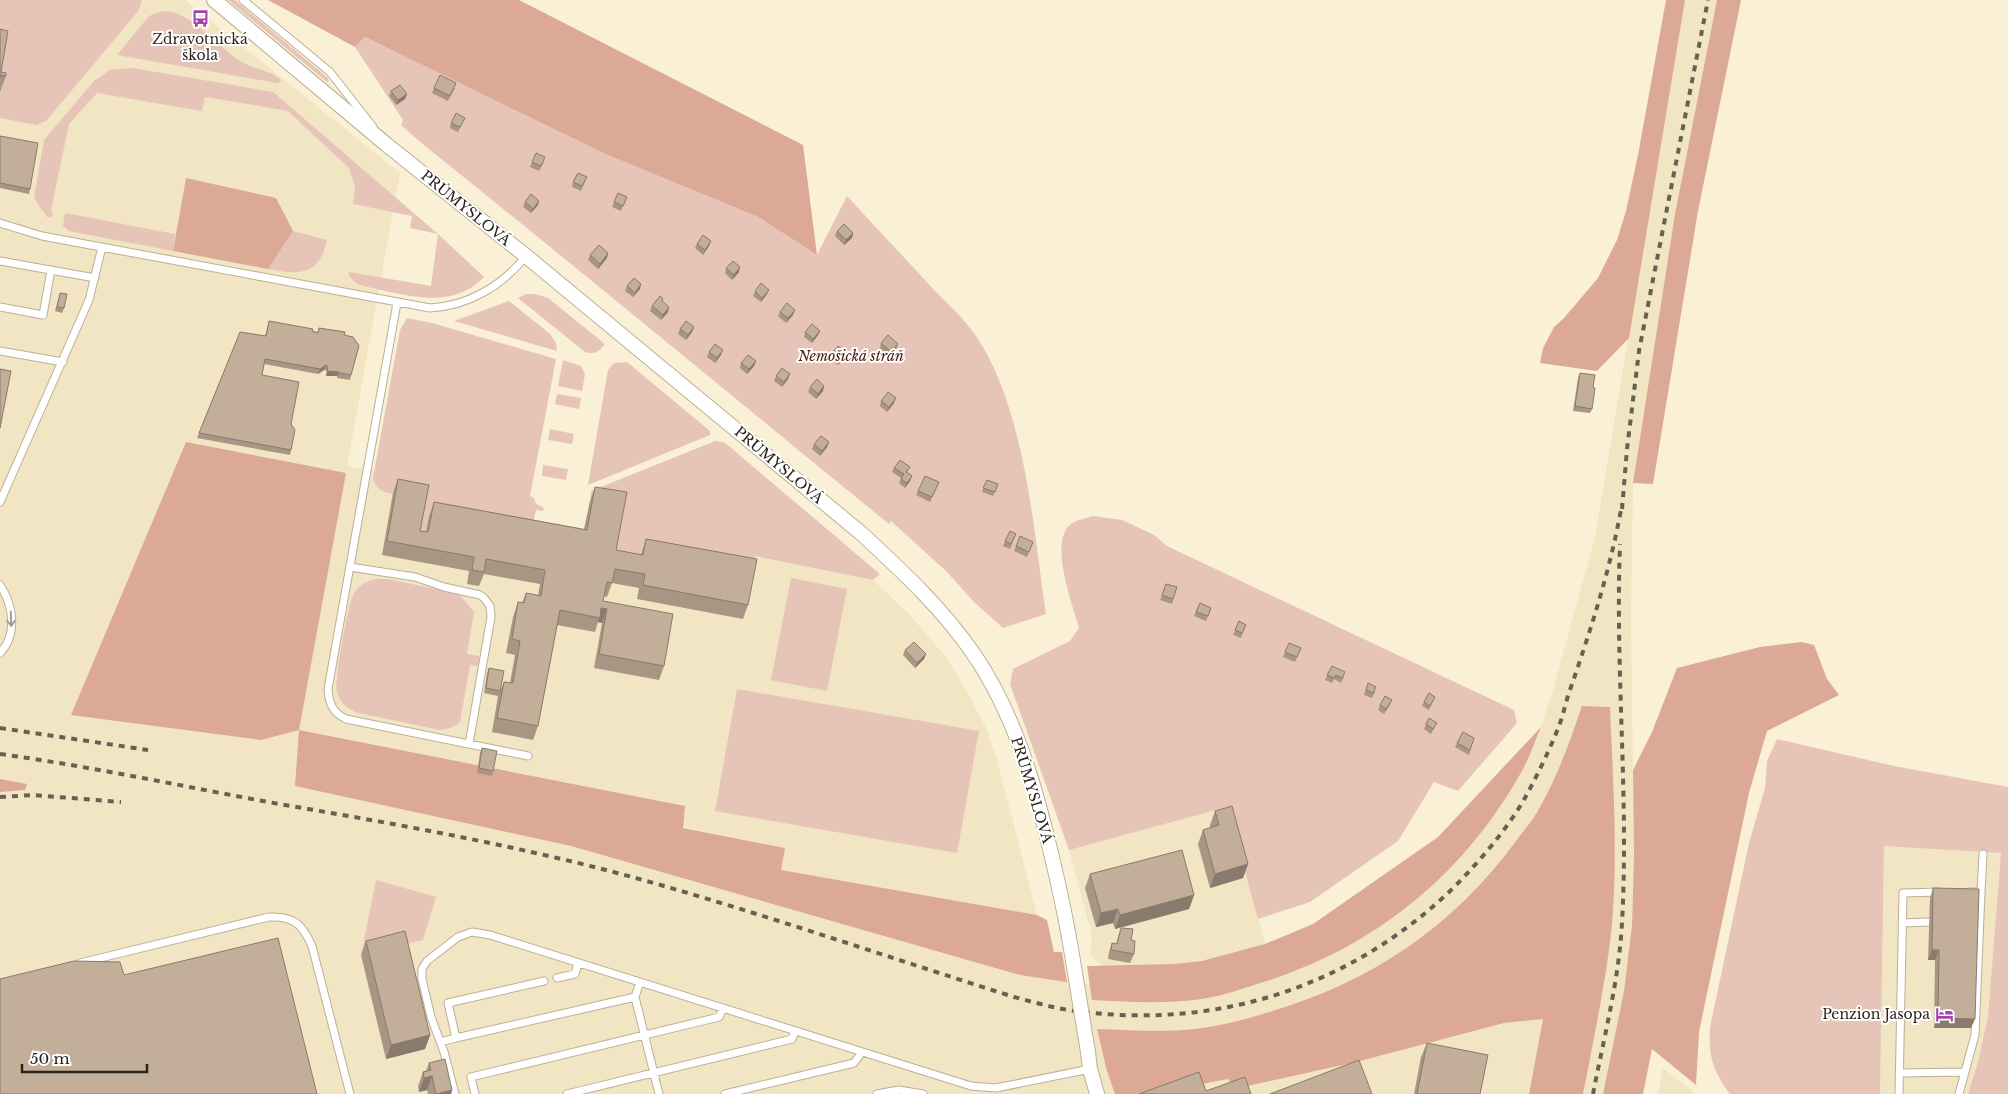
<svg xmlns="http://www.w3.org/2000/svg" width="2008" height="1094" viewBox="0 0 2008 1094" font-family="'Libre Baskerville',serif">
<style>
.built{fill:#f1e5c3}
.green{fill:#e6c4b8}
.forest{fill:#dca997}
.lines{fill:none;stroke-linecap:round;stroke-linejoin:round}
.service-casing{stroke:#bab097;stroke-width:9}
.minor-casing{stroke:#bab097;stroke-width:16}
.service{stroke:#fff;stroke-width:7}
.minor{stroke:#fff;stroke-width:14}
.rail{stroke:#666152;stroke-width:4;stroke-dasharray:6 6;stroke-linecap:butt}
.minor-bridge-casing{stroke:#bab097;stroke-width:16;stroke-linecap:butt}
.minor-bridge{stroke:#fff;stroke-width:14}
.wall{fill:#a89684}
.shaded-wall{fill:#887a6c}
.building{fill:#c3ae9a;stroke:#887a6c}
.oneway{stroke:#9f9d98}
.labels{text-anchor:middle;stroke-width:4;stroke-linejoin:round;paint-order:stroke}
.poi-label{font-size:14px;fill:#29251b;stroke:#fff}
.street-label{font-size:14px;fill:#29251b;stroke:#fff}
.park-label{font-size:14px;font-style:italic;fill:#481907;stroke:#fff}
</style>
<rect width="100%" height="100%" fill="#faf0d5"/>
<path class="built" d="M0 0H185L400 173 347 466 383 472 581 544 590 501 641 553 752 573 755 556 873 580 909 614 946 657 971 699 987 730 997 760 1037 915 780 870 785 848 682 827 685 806 300 730 295 786 571 846 1020 975 1103 986 1102 965 1090 955 1092 936 1069 850 1227 807 1275 978 1336 953 1401 913 1434 884 1470 846 1499 808 1524 767 1541 727 1553 690 1595 537 1685 0H1717L1675 214 1633 483 1631 617 1634 855 1632 925 1624 991 1603 1094H1583L1604 988 1612 923 1614 855 1610 707 1583 706 1562 761 1540 809 1500 862 1457 909 1426 935 1394 958 1347 983 1283 1008 1504 1023 1543 1019 1529 1094H0Z
M1884 846 2001 853 1988 1016 1978 1062 1968 1094H1880Z
M1663 1068 1696 1094H1658Z"/>
<path class="green" d="M0 0H142L139 10 46 121 36 125 0 118Z
M228 0H235L328 78 329 82H327Z
M163 11C191 11 217 46 240 61 253 69 272 71 282 81L277 83 117 55 149 16Z
M365 37 603 153 758 217 817 255 847 196C876 228 906 259 935 291 948 304 963 318 974 333 1025 406 1033 527 1046 614L1003 628 973 601 946 571 891 521 889 524C732 396 576 267 419 141L401 125 403 120 355 47Z
M132 68 273 92 438 234 484 277C450 312 404 294 363 286L356 283 349 276V272L431 286 438 234 410 228 412 216 353 204 355 187 349 168 288 111 205 97 202 111 97 93 69 124 51 210 53 215 50 218 47 217 34 198 44 140 94 81 110 70Z
M65 213 175 234 173 251 69 231 63 226Z
M293 231 327 240C319 276 300 275 268 269Z
M526 294H535L548 298 605 344C599 352 594 355 585 352L518 298Z
M509 301 550 334 556 343 557 351 454 321Z
M407 318 432 323 556 359 530 496 534 498 536 504 544 508 543 511 536 510 530 535 423 546 393 494C382 492 375 489 373 478L400 330Z
M563 360 581 366 585 374 582 391 558 386Z
M627 362 710 431V435L588 485 608 370 614 363Z
M557 394 581 398 579 409 555 404Z
M550 429 574 434 572 444 548 440Z
M715 441 724 442 880 574 873 580 755 556 752 573 641 553 638 569 611 564 590 501 591 491Z
M543 465 568 469 566 480 542 476Z
M1093 516 1122 520 1154 535 1167 546 1514 710 1517 723 1458 791 1434 782 1398 841 1310 902 1258 919 1227 807 1069 850 1010 684 1013 669 1070 641 1079 628C1073 605 1048 542 1071 524 1076 520 1087 518 1093 516Z
M791 578 847 589 827 691 771 680Z
M376 579H388L459 594 474 612 467 654 479 656 478 666 470 665 460 722 453 727 440 730 358 713C348 709 340 703 337 692 334 681 348 603 354 593 359 585 367 581 376 579Z
M737 689 979 731 957 853 715 811Z
M1777 739 1894 766 2008 787V1094H1968L1978 1062 1988 1016 2001 853 1884 846 1880 1094H1730C1713 1071 1708 1056 1710 1027L1749 843 1765 788 1767 761Z
M376 880 436 897 423 940 361 955Z"/>
<path class="forest" d="M268 0H519L803 145 817 255 758 217 603 153 365 37 355 47Z
M1666 0H1685L1629 338 1597 371 1540 363 1543 348 1554 327 1564 318 1598 278 1617 240 1626 211 1638 155Z
M1717 0H1741L1698 211 1653 484 1633 483 1675 214Z
M186 178 276 198 293 231 268 269 173 251Z
M186 442 346 473 299 730 685 806 683 828 785 848 781 870 1037 915 1047 920 1054 952H1062L1067 982 1020 975 571 846 295 786 299 730 261 740 71 715Z
M1802 642 1814 645 1827 679 1839 695 1767 731 1749 793 1699 1032 1696 1085 1652 1049 1643 1094H1603L1624 991 1632 925 1634 855 1633 770 1652 732 1677 668 1760 647Z
M1582 706 1610 707C1613 779 1618 853 1612 925 1606 982 1594 1038 1583 1094H1529L1543 1019 1504 1023 1356 1062 1243 1087 1231 1083 1228 1079 1147 1094H1115L1107 1071 1097 1029C1126 1030 1156 1032 1184 1030 1212 1028 1240 1021 1266 1013 1371 982 1451 929 1516 841 1524 830 1534 819 1540 807 1558 775 1570 741 1582 706Z
M1541 727C1535 741 1530 756 1523 769 1466 872 1380 944 1267 981 1246 987 1224 996 1202 999 1166 1004 1129 1002 1092 1000L1087 966 1175 964 1202 961 1265 944 1313 924 1438 837Z
M0 779 27 784 25 790 0 792Z"/>
<g class="lines">
<defs>
<path id="service" d="M243 0 330 72 373 127
M0 223 42 236 430 308C468 306 502 286 526 256
M0 261 95 278
M397 303 328 689C329 704 333 713 346 719L528 756
M0 307 43 315 51 270
M0 351 63 362
M0 502 89 300 102 247
M350 567 415 577 444 587 480 595 484 598 490 606 491 617 469 744
M0 585C13 605 18 634 0 653
M1969 892H1981L1983 854
M1902 923 1929 922
M80 963 269 917C294 916 302 924 312 946L350 1094
M557 978 575 974 578 963
M544 981 448 1003 456 1038 635 997 640 982
M635 997 659 1094
M440 1042 456 1038
M1900 1073 1965 1072
M455 1094 444 1052 431 1017 422 979V969L427 961 458 937 472 932 490 935 971 1086 996 1088 1090 1069
M475 1094 471 1077 719 1017 723 1008
M567 1094 792 1039 795 1031
M725 1094 854 1063 862 1052
M877 1094 899 1090 923 1094
M1899 1094 1903 893 1939 892
M1959 1094 1975 1035 1981 892"/>
<path id="minor" d="M214 0 387 145 526 256 862 534C903 572 944 610 975 656 1014 714 1034 782 1050 849 1059 886 1067 923 1073 961
M1088 1052 1090 1069 1097 1094"/>
</defs>
<use href="#service" class="service-casing"/>
<use href="#minor" class="minor-casing"/>
<use href="#service" class="service"/>
<use href="#minor" class="minor"/>
<path class="rail" d="M1622 509 1627 449 1639 351 1708 0
M0 728 148 750
M0 754C94 767 186 787 279 804 408 826 537 849 664 886 781 920 897 960 1014 997 1037 1003 1060 1010 1084 1012 1220 1028 1347 987 1447 894 1474 868 1508 829 1526 796 1538 774 1550 749 1559 726 1564 713 1566 700 1571 687 1592 626 1611 567 1622 504
M0 797 33 795 121 802
M1593 1094C1604 1037 1619 980 1622 923 1629 797 1615 670 1620 544"/>
<defs>
<path id="minor-bridge" d="M1073 961 1088 1052"/>
</defs>
<use href="#minor-bridge" class="minor-bridge-casing"/>
<use href="#minor-bridge" class="minor-bridge"/>
</g>
<path class="wall" d="M0 29 1 72 6 76 0 92Z
M434 88H455L448 101 432 93Z
M391 91 407 94 405 99 396 105 389 96Z
M465 118 458 132 450 128 451 123Z
M0 136 30 189 29 194 0 188Z
M532 162H544L539 171 530 167Z
M573 182H585L581 191 572 187Z
M627 197 621 211 612 207 614 202Z
M525 202 538 205 531 213 523 207Z
M837 231 853 233 852 238 844 245 835 236Z
M711 241 709 246 703 255 695 248 697 244Z
M608 253 607 258 598 269 588 260 590 255Z
M726 268 739 272 732 280 725 273Z
M627 286 640 289 633 297 625 291Z
M755 291 767 294 761 302 753 296Z
M60 293 64 308 62 313 55 311Z
M662 301 668 312 661 320 650 311 652 306Z
M780 312 793 315 786 323 778 316Z
M269 321 318 332 319 328 344 335 351 375 350 380 337 378V376H326L327 371 324 370 318 374 264 364 262 375 291 424V450L290 455 197 438 240 332 265 336Z
M694 327 692 332 686 340 678 334 680 329Z
M820 331 818 335 812 343 804 337 805 332Z
M881 343 896 349 889 357 880 348Z
M709 352 721 355 715 363 707 357Z
M846 353 844 358 838 365 830 359 831 354Z
M756 361 754 366 747 374 740 368 741 363Z
M1580 373 1593 387 1592 409 1590 413 1573 411 1578 378Z
M790 374 788 379 782 387 774 381 776 376Z
M824 386 823 391 816 399 808 392 810 387Z
M881 401 894 403 887 412 880 406Z
M829 442 827 447 820 456 812 449 814 444Z
M910 467 907 472 910 481 905 488 899 483 901 478 892 472 894 468Z
M398 479 420 531 426 532 429 516 434 502 584 529 590 501 595 487 616 550 641 555 646 539 748 605 743 619 637 599 639 588 612 583 607 597 604 596 603 601 664 666 659 680 594 668 602 623 598 622 595 632 557 625 538 726 533 740 492 732 498 696 484 693 487 673 489 668 500 691 504 682 510 683 515 655 506 653 513 617 518 602 522 603 526 593 538 595 540 584 484 574 479 586 467 584 469 571 382 555 393 493Z
M987 480 998 484 993 496 982 492Z
M937 487 930 502 916 495 918 491Z
M1016 534 1010 549 1003 546 1005 541Z
M1033 542 1027 557 1014 551 1016 546Z
M1166 584 1177 587 1172 604 1160 600Z
M1200 603 1211 608 1206 621 1194 616Z
M1239 621 1246 625 1241 638 1233 635Z
M1301 648 1295 662 1283 657 1285 652Z
M905 650 926 654 924 659 915 668 903 655Z
M1332 666 1344 677 1341 683 1334 679 1332 683 1325 680Z
M1368 683 1375 692 1372 698 1364 695Z
M1435 697 1429 710 1422 706 1424 702Z
M1392 700 1390 705 1384 714 1378 710 1380 705Z
M1437 723 1431 734 1424 729 1426 724Z
M1474 738 1469 755 1455 747 1457 743Z
M482 748 493 771 492 776 477 773 480 753Z
M1215 811 1248 864 1243 878 1210 888 1198 844 1203 830 1210 828V825Z
M1090 874 1194 895 1189 909 1115 929 1113 923 1096 927 1085 888Z
M1933 888 1971 1028H1934L1935 960H1928L1930 898Z
M1121 928 1131 940 1134 954 1130 963 1108 959 1109 952 1112 943 1116 944Z
M366 941 430 1035 425 1049 386 1059 361 955Z
M1427 1043 1480 1094H1414L1421 1057Z
M429 1063 452 1090 451 1094H428L427 1090 419 1092 418 1086 423 1072 426 1071Z"/>
<path class="shaded-wall" d="M407 94 405 99 396 105 398 100Z
M539 201 538 205 531 213 533 209Z
M853 233 852 238 844 245 846 240Z
M711 241 709 246 703 255 705 250Z
M608 253 607 258 598 269 600 264Z
M740 267 739 272 732 280 734 275Z
M641 284 640 289 633 297 635 293Z
M769 290 767 294 761 302 762 298Z
M669 307 668 312 661 320 663 315Z
M795 310 793 315 786 323 788 318Z
M694 327 692 332 686 340 688 335Z
M820 331 818 335 812 343 813 339Z
M898 344 896 349 889 357 891 352Z
M723 350 721 355 715 363 717 358Z
M846 353 844 358 838 365 840 361Z
M756 361 754 366 747 374 749 369Z
M326 365 324 370 318 374 320 369Z
M327 371 339 372 337 376H326Z
M790 374 788 379 782 387 784 382Z
M824 386 823 391 816 399 818 394Z
M896 398 894 403 887 412 889 407Z
M829 442 827 447 820 456 822 451Z
M912 476 910 481 905 488 907 483Z
M601 608 607 609 602 623 598 622Z
M926 654 924 659 915 668 917 663Z
M1248 864 1243 878 1210 888 1215 874Z
M1194 895 1189 909 1115 929 1120 915Z
M1118 909 1113 923 1096 927 1101 913Z
M1932 950H1939L1935 960H1928Z
M1938 1018 1975 1019 1971 1028H1934Z
M430 1035 425 1049 386 1059 391 1045Z
M432 1076 427 1090 419 1092 424 1078Z
M452 1090 451 1094H438Z"/>
<path class="building" d="M0 29 8 31 1 72 6 73V76L0 75V78Z
M440 75 456 83 450 96 434 88Z
M400 85 407 94 398 100 391 91Z
M456 113 465 118 460 127 451 123Z
M0 136 38 143 30 189 0 183Z
M536 153 545 157 541 166 532 162Z
M578 173 587 177 582 186 573 182Z
M618 193 627 197 623 206 614 202Z
M531 194 539 201 533 209 525 202Z
M844 224 853 233 846 240 837 231Z
M703 235 711 241 705 250 697 244Z
M599 245 608 253 600 264 590 255Z
M733 261 740 267 734 275 726 268Z
M634 278 641 284 635 293 627 286Z
M761 283 769 290 762 298 755 291Z
M60 293 67 294 64 308 57 307Z
M660 296 663 299 662 301 669 307 663 315 652 306Z
M787 303 795 310 788 318 780 312Z
M269 321 313 329 312 331 318 333 319 328 345 332 344 335 353 337 359 346 351 375 339 373V372L327 371 328 366 326 365 320 369 265 359 262 375 299 382 291 424 295 430 291 450 199 433 240 332 266 336Z
M686 321 694 327 688 335 680 329Z
M812 324 820 331 813 339 805 332Z
M888 335 898 344 891 352 881 343Z
M715 344 723 350 717 358 709 352Z
M838 346 846 353 840 361 831 354Z
M748 355 756 361 749 369 741 363Z
M782 368 790 374 784 382 776 376Z
M0 369 11 371 0 428Z
M1580 373 1595 375 1593 387 1595 388 1592 409 1575 406Z
M817 379 824 386 818 394 810 387Z
M888 392 896 398 889 407 881 401Z
M821 436 829 442 822 451 814 444Z
M900 460 910 467 906 472 912 476 907 483 901 479 904 474 894 468Z
M925 476 939 482 932 497 918 491Z
M398 479 429 485 420 531 428 532 434 502 587 530 595 487 627 492 616 550 643 555 646 539 757 559 748 605 643 585 645 574 615 569 612 583 607 582 603 601 673 614 664 666 599 654 607 609 601 608 600 618 560 610 538 726 497 718 504 682 513 683 520 641 512 639 518 602 524 603 526 593 541 596 545 570 486 559 484 572 472 570 474 557 387 541Z
M987 480 998 484 995 492 983 488Z
M1010 531 1016 534 1011 544 1005 541Z
M1020 536 1033 542 1029 552 1016 546Z
M1166 584 1177 587 1173 599 1162 595Z
M1200 603 1211 608 1208 616 1196 612Z
M1239 621 1246 625 1242 633 1235 630Z
M914 642 926 654 917 663 905 650Z
M1289 643 1301 648 1297 657 1285 652Z
M1332 666 1345 672 1342 678 1336 675 1334 678 1327 675Z
M489 668 504 671 500 691 486 688Z
M1368 683 1376 687 1373 693 1366 690Z
M1429 693 1435 697 1430 706 1424 702Z
M1385 696 1392 700 1386 709 1380 705Z
M1429 718 1437 723 1433 729 1426 724Z
M1463 732 1474 738 1470 750 1457 743Z
M482 748 497 751 493 771 479 768Z
M1232 806 1248 864 1215 874 1203 830 1219 825 1215 811Z
M1182 850 1194 895 1120 915 1118 909 1101 913 1090 874Z
M1933 888 1979 889 1975 1019 1938 1018 1939 950H1932Z
M1121 928 1133 929 1131 940 1135 941 1134 954 1111 950 1112 943 1117 944Z
M405 931 430 1035 391 1045 366 941Z
M278 938 317 1094H0V979L74 961 120 962 124 975Z
M1427 1043 1488 1055 1480 1094H1417Z
M445 1059 452 1090 436 1094 432 1076 424 1078 423 1072 431 1070 429 1063Z
M1359 1060 1372 1094H1270Z
M1199 1072 1206 1091 1245 1077 1251 1094H1139Z"/>
<defs><path id="oneway-shaft" d="M-6 0H5M1.5-3L5.5 0L1.5 3" fill="none" stroke-width="1.6" stroke-linecap="round" stroke-linejoin="round" transform="scale(1.25)"/></defs>
<use class="oneway" href="#oneway-shaft" transform="translate(11 619) rotate(88)"/>
<defs>
<symbol id="bus-bare" viewBox="-9 -9 18 18"><path d="M-5-6H5V4H4V6H2V4H-2V6H-4V4H-5ZM-3.5-4V0h7V-4ZM-3.5 1.2v1.5H-2V1.2ZM2 1.2v1.5H3.5V1.2Z" fill="#a643aa" stroke="#fff" stroke-width="2.5" paint-order="stroke"/></symbol>
<symbol id="hotel-bare" viewBox="-9 -9 18 18"><path d="M-6-4.5h1.5V1H6V5H4.5V3h-9V5H-6ZM-4 0a1.8 1.8 0 1 1 3.6 0ZM.5 0V-2.5h3Q6-2.5 6 0Z" fill="#a643aa" stroke="#fff" stroke-width="2.5" paint-order="stroke"/></symbol>
</defs>
<g fill-rule="evenodd">
<use href="#bus-bare" x="188" y="6" width="25" height="25"/>
<use href="#hotel-bare" x="1932" y="1002" width="25" height="25"/>
</g>
<g class="labels">
<g class="poi-label">
<text x="200" y="44">Zdravotnická<tspan x="200" dy="16">škola</tspan></text>
<text x="1930" y="1019" text-anchor="end">Penzion Jasopa</text>
</g>
<g class="street-label">
<text transform="translate(466 208) rotate(39)" y="5">PRŮMYSLOVÁ</text>
<text transform="translate(779 465) rotate(40)" y="5">PRŮMYSLOVÁ</text>
<text transform="translate(1032 790) rotate(73)" y="5">PRŮMYSLOVÁ</text>
</g>
<g class="park-label">
<text x="851" y="361">Nemošická stráň</text>
</g>
</g>
<path d="M22 1064v8h125v-8" fill="none" stroke="#29251b" stroke-width="2.5"/>
<text x="30" y="1064" font-size="15" fill="#29251b" stroke="#ffffff" stroke-width="4" paint-order="stroke">50 m</text>
</svg>
